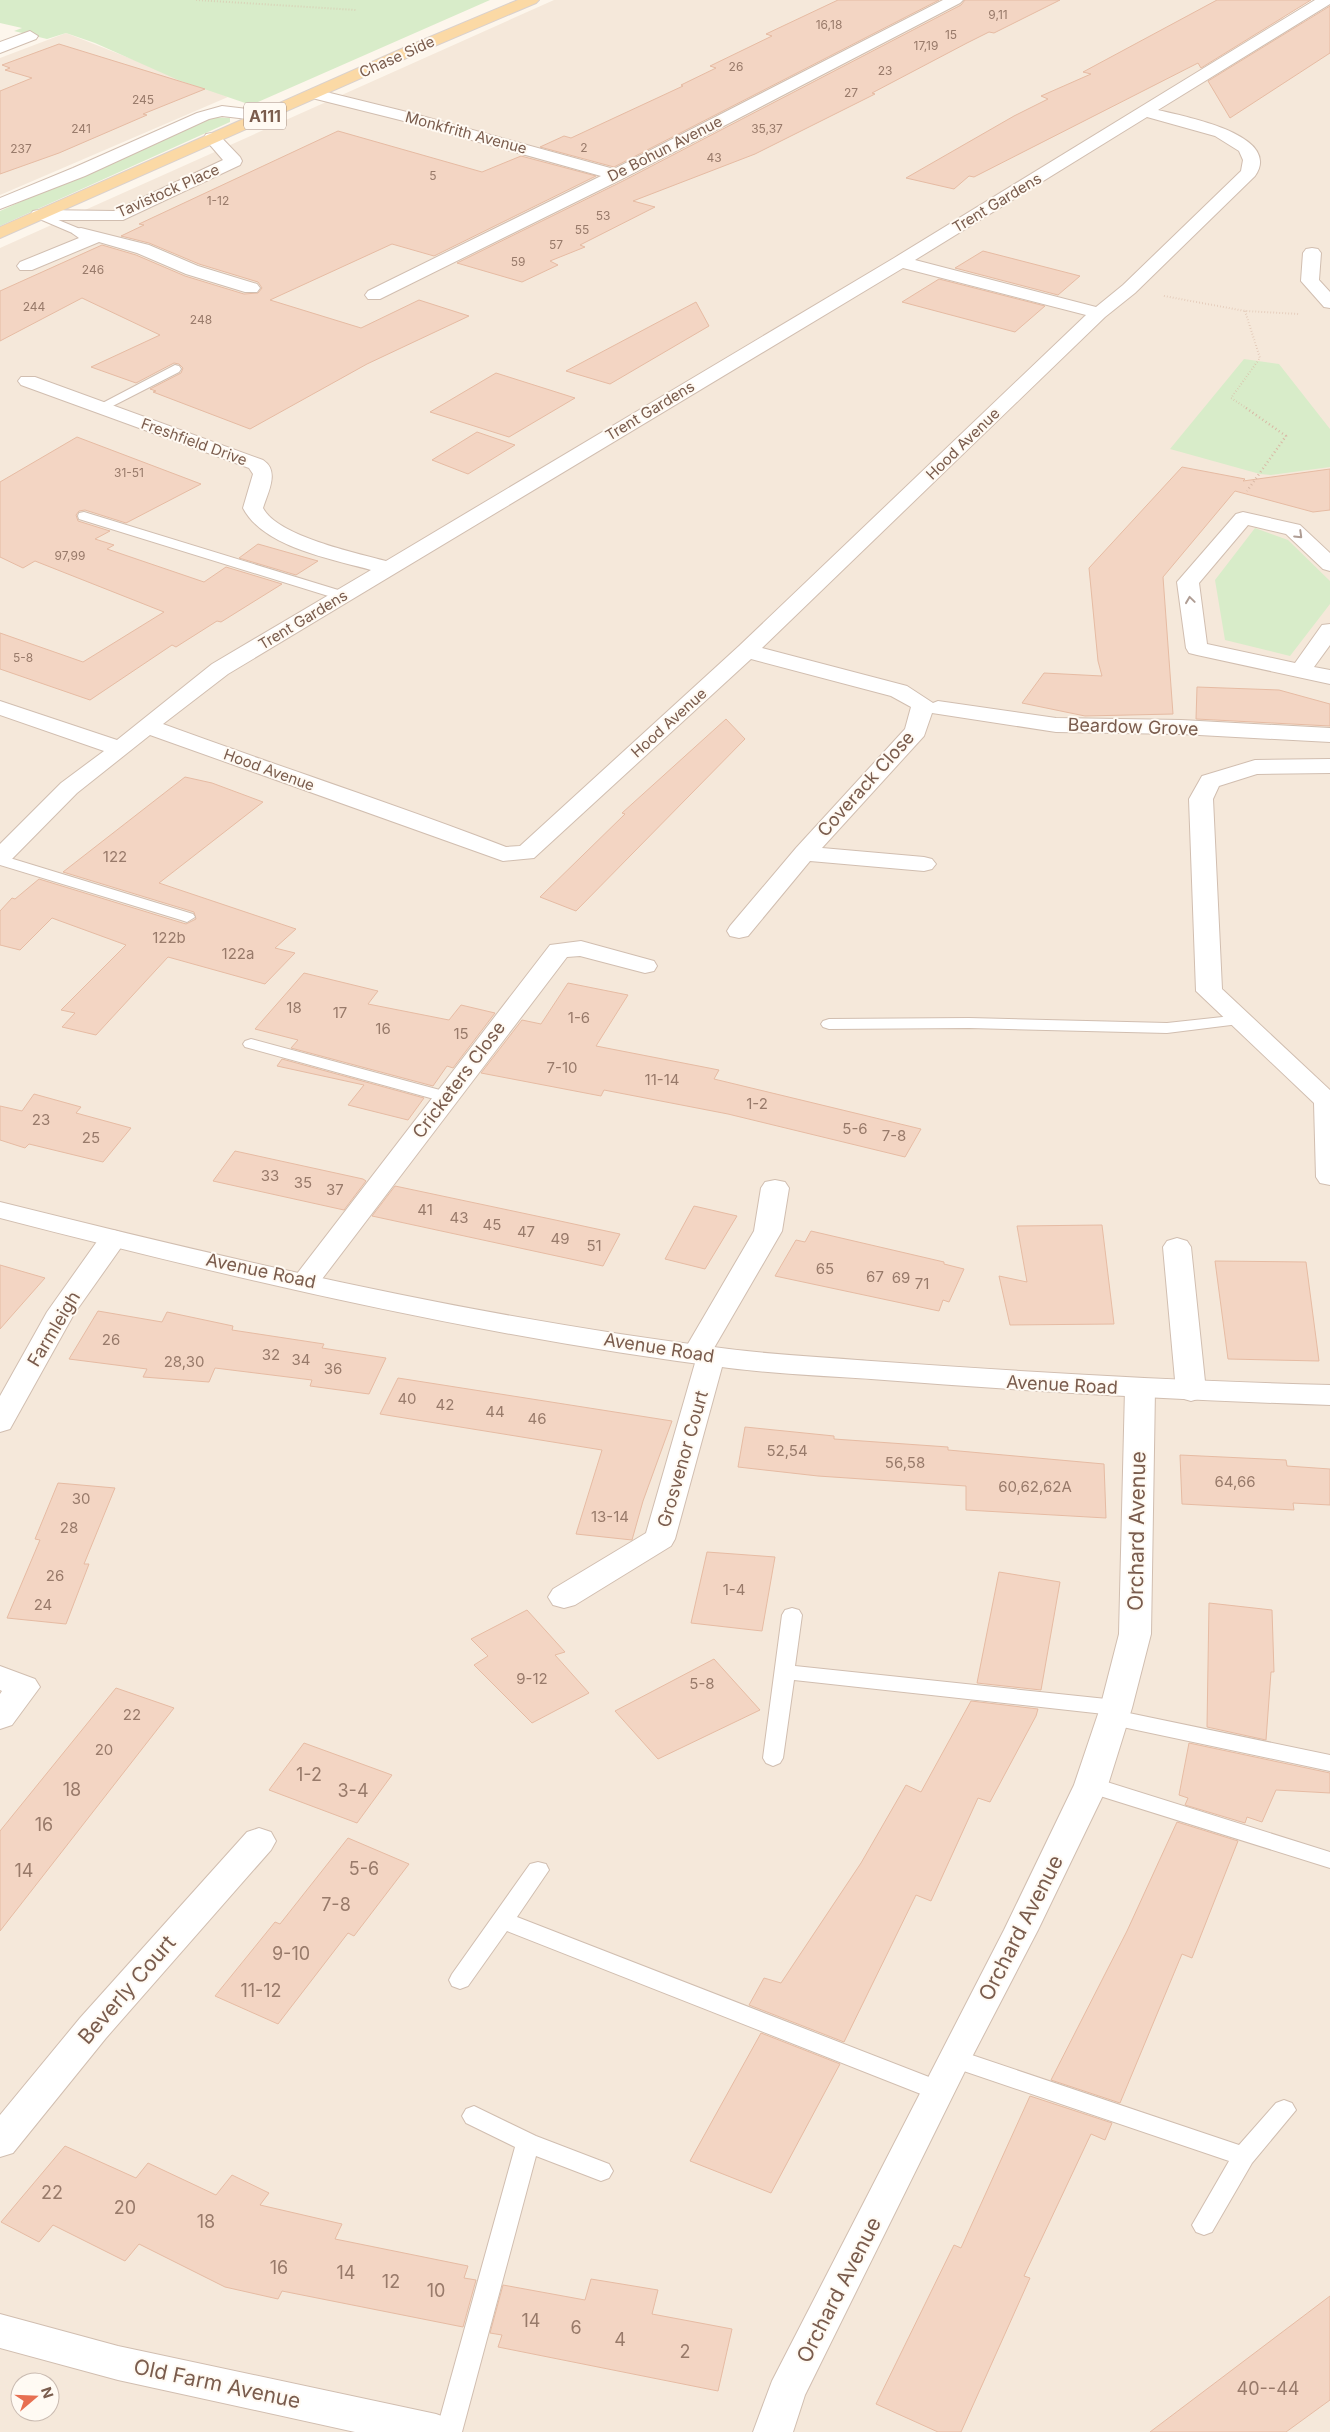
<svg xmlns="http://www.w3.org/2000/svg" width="1330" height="2432" viewBox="0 0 1330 2432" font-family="Inter,sans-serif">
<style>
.residential{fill:#f5e8da;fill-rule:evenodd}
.green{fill:#d8ecc9}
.building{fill:#f3d5c3;stroke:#e6bba3}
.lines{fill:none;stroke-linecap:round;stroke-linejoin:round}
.service-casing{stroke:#d1beb0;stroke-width:2}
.minor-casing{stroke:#d1beb0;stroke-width:2}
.tertiary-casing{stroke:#d1beb0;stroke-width:2}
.primary-casing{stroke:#dad1cd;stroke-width:2}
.path-far1{stroke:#d9b8a5;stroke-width:2;stroke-dasharray:0.5 2.5;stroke-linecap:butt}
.path{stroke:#d9b8a5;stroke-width:2.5;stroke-dasharray:1 3;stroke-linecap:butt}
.service{fill:#fff;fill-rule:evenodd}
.minor{fill:#fff;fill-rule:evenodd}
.tertiary{fill:#fff;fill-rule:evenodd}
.primary{fill:#fbd9a5;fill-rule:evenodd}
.oneway{stroke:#af9d94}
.labels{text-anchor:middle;stroke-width:4;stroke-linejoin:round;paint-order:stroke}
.far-number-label{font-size:12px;fill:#987a6a}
.far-street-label{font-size:15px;fill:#7a5c4d;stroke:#fffaf3}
.number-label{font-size:15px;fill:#987a6a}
.shield{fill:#fffaf3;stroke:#a28b7f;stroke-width:1}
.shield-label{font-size:16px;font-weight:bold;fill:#7a5c4d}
.street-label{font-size:18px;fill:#7a5c4d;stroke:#fffaf3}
.near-number-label{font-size:18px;fill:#987a6a}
.near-street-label{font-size:21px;fill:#7a5c4d;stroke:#fffaf3}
</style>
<rect width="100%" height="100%" fill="#fdf6ec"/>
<path class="residential" d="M554 0H1290L1267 14 1314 25 1330 16V2432H0V248ZM20 2382H50V2412H20Z
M66 33 228 97 0 195V58Z"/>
<path class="green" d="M0 0H490L251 105 178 80 95 43 66 33 47 39 14 31 22 28 0 23Z
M209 117 230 118V122L0 226V211Z
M1244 359 1279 364 1330 429V467L1271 475 1260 474 1170 449Z
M1255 528 1288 540 1330 581V604L1290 656 1225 640 1215 580Z"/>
<path class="building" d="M838 0H939L614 167 540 147 564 136 571 138 683 86 681 85 716 68 710 66 772 36 766 34Z
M965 0H1060L994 33 989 32 967 43 872 93 875 94 755 154 633 201 655 207 580 245 585 247 550 261 558 265 522 282 457 263 623 181 961 5Z
M1217 0H1311L1201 68 1198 63 974 177 969 176 954 189 906 178 1014 116 1048 99 1041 96 1091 74 1083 72Z
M1330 6V53L1230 118 1208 81Z
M59 44 205 89 143 114 147 115 59 153 0 174V91L32 78 5 70 10 68 2 65Z
M338 131 482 172 521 156 596 176 434 256 392 244 270 300 361 328 419 300 469 316 367 364 250 429 153 392 156 391 150 389 181 373 183 368 179 364 174 363 136 383 91 367 160 335 82 298 0 341V291L102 245 136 255 185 276 244 294 258 293 262 288 258 282 199 264 149 243 121 236 144 225 139 224Z
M983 251 1080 276 1058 295 955 268Z
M939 279 1045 306 1015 332 902 302Z
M696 302 709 326 610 384 566 371Z
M496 373 575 398 509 437 430 412Z
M477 432 515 445 468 474 432 460Z
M77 437 201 484 126 523 85 510 79 511 76 515 78 521 110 531 95 539 114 545 107 549 204 582 226 567 282 584 221 622 217 621 176 647 172 645 90 700 0 669V633L83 662 164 612 35 561 23 568 0 557V482Z
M1182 467 1245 479 1243 481 1330 469V510L1313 512 1235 491 1163 577 1173 714 1085 716 1022 703 1044 673 1102 676 1098 661 1089 568Z
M258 544 318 561 296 575 239 558Z
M1197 687 1279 690 1330 704V726L1196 719Z
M726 719 745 739 576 911 540 897 625 814 622 813Z
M185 777 212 783 263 802 159 883 296 929 275 948 295 953 265 984 168 957 96 1035 62 1027 75 1013 61 1010 126 945 52 918 20 950 0 945V911L12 898 15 899 39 879 186 924 196 919 194 912 63 872Z
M304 973 378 991 368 1004 449 1020 461 1005 495 1013 453 1068 447 1066 433 1086 291 1048 298 1040 255 1029Z
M568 983 628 995 596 1046 719 1070 714 1079 921 1129 905 1157 728 1114 604 1090 601 1096 481 1073 522 1020 541 1024Z
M282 1059 424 1098 408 1120 348 1105 364 1085 277 1066Z
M34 1094 81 1107 76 1113 131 1128 103 1162 29 1144 25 1148 0 1140V1106L22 1111Z
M235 1151 363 1179 366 1181 344 1210 213 1181Z
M395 1186 560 1221 620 1234 603 1266 372 1216Z
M694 1206 737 1216 705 1269 665 1259Z
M1102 1225 1114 1324 1010 1325 999 1276 1027 1282 1017 1226Z
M811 1231 944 1262V1264L964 1269 949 1302 943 1300 939 1311 775 1276 796 1240 805 1242Z
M1215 1261 1306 1262 1319 1361 1228 1359Z
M0 1265 45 1278 0 1329Z
M98 1311 162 1322 167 1312 233 1326 232 1330 324 1344 322 1348 386 1358 369 1394 310 1386 312 1380 215 1368 209 1382 143 1377 147 1369 69 1359Z
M398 1378 672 1421 643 1501 632 1540 576 1534 602 1450 380 1414Z
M745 1427 834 1436V1439L948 1447V1450L1104 1464 1106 1518 966 1510V1486L818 1476 738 1467Z
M1180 1455 1286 1460 1287 1466 1330 1469V1505L1293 1503 1294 1510 1182 1504Z
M58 1483 115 1488 84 1564H89L66 1624 7 1618 40 1540 35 1539Z
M707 1552 775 1557 762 1631 691 1623Z
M999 1572 1060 1582 1041 1690 977 1683Z
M1209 1603 1272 1610 1274 1672H1271L1266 1740 1207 1727Z
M527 1610 565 1652 555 1655 589 1693 532 1723 474 1665 488 1656 471 1639Z
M714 1659 760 1710 658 1759 615 1711Z
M116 1688 174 1708 0 1931V1831Z
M971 1701 1038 1709 1036 1716 990 1802 978 1798 931 1901 916 1895 844 2042 749 2005 764 1978 781 1983 861 1863 906 1785 921 1792Z
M304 1743 392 1775 357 1823 269 1790Z
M1189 1743 1330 1773V1793L1276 1790 1262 1822 1247 1817 1245 1823 1185 1805 1188 1798 1179 1795Z
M1177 1822 1238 1841 1192 1958 1182 1954 1120 2103 1051 2080 1127 1931Z
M348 1838 409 1864 354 1936 348 1933 278 2024 215 1996 275 1922 280 1924Z
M761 2033 840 2064 771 2193 690 2161Z
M1030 2096 1112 2123 1105 2140 1091 2134 1024 2276 1030 2278 961 2432H938L876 2404 954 2245 961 2248Z
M65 2146 136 2178 148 2163 216 2195 232 2175 269 2193 260 2205 342 2224 335 2239 468 2266 464 2278 476 2280 463 2327 282 2291 278 2299 225 2287 139 2244 125 2261 53 2225 39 2242 1 2222Z
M591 2279 658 2290 652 2314 732 2329 718 2391 498 2347 502 2335 490 2333 503 2285 585 2300Z
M1330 2296V2400L1286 2432H1150Z"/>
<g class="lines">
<defs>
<path id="service" d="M39 212 85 231 87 233 85 235H77L35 217V213Z
M175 365 179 366 181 369 179 372 103 411 99 412 93 408Z
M84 512 348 593 350 596 348 599H338L79 519 78 516 79 513Z
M0 855 193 914 195 917 187 922 181 920 0 865Z
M1241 1015 1247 1017 1249 1020 1247 1023 1167 1033 969 1028 829 1029 823 1027 821 1024 823 1021 829 1019 969 1018 1167 1023Z
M251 1039 451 1093 453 1097 451 1101 445 1102 245 1047 243 1044 245 1041Z
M792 1608 799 1610 802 1615 795 1666 1116 1700 1123 1703 1126 1708 1124 1712 1330 1755V1771L1113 1725 1106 1722 1103 1717 1104 1714 794 1680 783 1758 780 1763 773 1766 766 1763 763 1758 782 1615 785 1610Z
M1091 1777 1330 1852V1868L1084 1791 1080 1785 1084 1779Z
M538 1862 546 1864 549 1870 517 1917 947 2084 951 2091 947 2098 939 2100 931 2098 507 1931 468 1986 460 1989 452 1986 449 1980 452 1974 530 1864Z
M954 2049 1239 2145 1276 2103 1284 2100 1292 2103 1296 2110 1252 2163 1212 2232 1204 2235 1196 2232 1192 2225 1229 2161 946 2065 943 2058 946 2051Z
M474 2106 536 2136 609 2164 613 2171 609 2178 601 2181 536 2156 462 2432H436L515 2147 466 2123 462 2116 466 2109Z"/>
<path id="minor" d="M943 0H963L960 3 622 179 380 299H368L365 295 368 291 601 176 400 120 308 97 306 94 308 91 314 89 411 113 614 169Z
M1315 0H1330V4L1158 110C1181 116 1284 134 1255 176L1135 293 1105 317 762 648 907 686 933 703 938 701 1056 718 1181 720 1330 728V742L1181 734 1056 732 932 713 924 736 822 848 924 857 932 859 936 864 932 869 924 871 810 861 748 936 739 938 730 936 727 931 730 926 796 848 905 729 911 707 891 696 751 659 534 858 503 861 150 735 77 793 8 863 0 865V844L61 783 104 751 0 715V701L117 740 212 664 371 570C331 559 263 547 243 508L253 474 249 468 21 385 18 381 21 377H35L263 460C280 471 268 492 263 508 277 536 356 553 386 561L894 258ZM1147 117 1215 136 1239 151 1243 160 1241 171 1123 285 1096 307 915 260ZM903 268 1086 315 739 646 520 846 506 847C392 803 277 766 163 724L228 674Z
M30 31 38 36 36 39 0 53V42Z
M222 106 265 111 271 113 273 116 271 119 265 121 222 116 209 119 85 176 0 209V198L73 168 197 113Z
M212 133 218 134 240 157 242 161 240 165 123 220H39L33 219 30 215 33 211 39 210 114 211 223 160 204 138 206 134Z
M81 228 149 245 198 266 257 284 260 288 257 292H245L186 274 137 253 99 242 32 270H20L17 266 20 262 79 238 72 233 75 229Z
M1312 248 1318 249 1321 253 1319 280 1330 292V308L1324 307 1301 281 1303 253 1306 249Z
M1243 512 1300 525 1330 553V571L1323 569 1286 534 1248 525 1199 583 1207 644 1295 663 1322 625 1330 624V645L1314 667 1330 670V684L1197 655 1189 653 1186 648 1177 582 1236 514Z
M1330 759V773L1257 774 1219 786 1213 799 1222 989 1330 1090V1185L1320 1183 1316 1177 1314 1103 1196 991 1189 799 1202 776 1255 760Z
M581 941 654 961 657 966 654 971 645 973 580 956 567 957 316 1287 306 1290 296 1287 292 1281 296 1275 550 945Z
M775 1180 785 1182 789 1188 782 1231 714 1348 721 1349 725 1356 675 1539 671 1546 575 1605 564 1608 553 1605 548 1597 553 1589 646 1533 695 1363 686 1361 682 1354 754 1231 761 1188 765 1182Z
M113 1230 123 1233 127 1239 74 1314 10 1429 0 1432V1396L47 1312 103 1233Z
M1177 1238 1187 1241 1191 1247 1206 1391 1201 1398 1191 1401 1181 1398 1176 1391 1163 1247 1167 1241Z
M1140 1379 1150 1382 1155 1389 1151 1634 1132 1708 1108 1785 1038 1930 971 2059 805 2395 793 2432H753L772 2381 1004 1930 1074 1785 1100 1708 1119 1634 1125 1389 1130 1382Z
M0 1666 35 1679 40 1687 12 1725 0 1729V1694L2 1691 0 1690Z
M259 1828 271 1832 276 1841 271 1850 106 2038 13 2153 0 2157V2115L80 2018 247 1832Z
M0 2314 118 2346 436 2414 450 2419 456 2432H355L118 2380 0 2348Z"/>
<path id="tertiary" d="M0 1202C240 1262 483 1319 729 1349 776 1355 823 1357 871 1361 1024 1372 1177 1381 1330 1385V1405C1176 1400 1024 1391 871 1379 823 1376 776 1374 729 1368 483 1337 240 1280 0 1218Z"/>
<path id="primary" d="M518 0H539L536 3 411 56 0 238V227L399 50Z"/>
</defs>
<use href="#service" class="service-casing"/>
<use href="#minor" class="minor-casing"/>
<use href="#tertiary" class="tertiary-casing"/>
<use href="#primary" class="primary-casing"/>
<path class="path-far1" d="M196 0 356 10
M1164 296 1245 311 1299 314
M1245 311 1260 358 1231 398 1248 409"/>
<path class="path" d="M1246 408 1286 436 1247 491"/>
<use href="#service" class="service"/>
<use href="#minor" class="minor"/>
<use href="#tertiary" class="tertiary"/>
<use href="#primary" class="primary"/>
</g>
<defs><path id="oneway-chevron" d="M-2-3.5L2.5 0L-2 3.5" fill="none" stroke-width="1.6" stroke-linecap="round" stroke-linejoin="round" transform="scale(1.25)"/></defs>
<g class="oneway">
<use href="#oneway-chevron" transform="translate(1299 535) rotate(44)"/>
<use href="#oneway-chevron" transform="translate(1190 600) rotate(-98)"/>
</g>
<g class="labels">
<g class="far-number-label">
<text x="998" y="19">9,11</text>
<text x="829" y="29">16,18</text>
<text x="951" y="39">15</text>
<text x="926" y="50">17,19</text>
<text x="736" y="71">26</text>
<text x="885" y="75">23</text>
<text x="851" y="97">27</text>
<text x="143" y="104">245</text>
<text x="81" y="133">241</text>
<text x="767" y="133">35,37</text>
<text x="584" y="152">2</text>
<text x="21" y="153">237</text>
<text x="714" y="162">43</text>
<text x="433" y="180">5</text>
<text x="218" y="205">1-12</text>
<text x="603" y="220">53</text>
<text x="582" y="234">55</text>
<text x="556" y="249">57</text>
<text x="518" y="266">59</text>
<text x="93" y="274">246</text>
<text x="34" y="311">244</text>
<text x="201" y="324">248</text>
<text x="129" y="477">31-51</text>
<text x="70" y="560">97,99</text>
<text x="23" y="662">5-8</text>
</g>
<g class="far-street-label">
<text transform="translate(397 57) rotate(-24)" y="5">Chase Side</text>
<text transform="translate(466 133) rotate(15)" y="5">Monkfrith Avenue</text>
<text transform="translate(665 149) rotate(-27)" y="5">De Bohun Avenue</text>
<text transform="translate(168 191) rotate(-24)" y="5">Tavistock Place</text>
<text transform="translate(997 203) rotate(-31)" y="5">Trent Gardens</text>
<text transform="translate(650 411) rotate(-31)" y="5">Trent Gardens</text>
<text transform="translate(194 442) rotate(20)" y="5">Freshfield Drive</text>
<text transform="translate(963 444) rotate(-44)" y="5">Hood Avenue</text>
<text transform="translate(303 620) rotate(-31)" y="5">Trent Gardens</text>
<text transform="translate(669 723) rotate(-42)" y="5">Hood Avenue</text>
<text transform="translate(269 770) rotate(20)" y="5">Hood Avenue</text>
</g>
<g class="number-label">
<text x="115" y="862">122</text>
<text x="169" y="943">122b</text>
<text x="238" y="959">122a</text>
<text x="294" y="1013">18</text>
<text x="340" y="1018">17</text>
<text x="579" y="1023">1-6</text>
<text x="383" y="1034">16</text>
<text x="461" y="1039">15</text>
<text x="562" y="1073">7-10</text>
<text x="662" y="1085">11-14</text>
<text x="757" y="1109">1-2</text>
<text x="41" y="1125">23</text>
<text x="855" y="1134">5-6</text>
<text x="894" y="1141">7-8</text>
<text x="91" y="1143">25</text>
<text x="270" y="1181">33</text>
<text x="303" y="1188">35</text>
<text x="335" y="1195">37</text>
<text x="425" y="1215">41</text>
<text x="459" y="1223">43</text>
<text x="492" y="1230">45</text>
<text x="526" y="1237">47</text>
<text x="560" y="1244">49</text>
<text x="594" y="1251">51</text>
<text x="825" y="1274">65</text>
<text x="875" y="1282">67</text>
<text x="901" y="1283">69</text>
<text x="922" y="1289">71</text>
<text x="111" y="1345">26</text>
<text x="271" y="1360">32</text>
<text x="301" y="1365">34</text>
<text x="184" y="1367">28,30</text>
<text x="333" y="1374">36</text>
<text x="407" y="1404">40</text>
<text x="445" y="1410">42</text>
<text x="495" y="1417">44</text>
<text x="537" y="1424">46</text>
<text x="787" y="1456">52,54</text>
<text x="905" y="1468">56,58</text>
<text x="1235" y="1487">64,66</text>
<text x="1035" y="1492">60,62,62A</text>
<text x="81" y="1504">30</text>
<text x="610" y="1522">13-14</text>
<text x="69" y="1533">28</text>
<text x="55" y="1581">26</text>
<text x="734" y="1595">1-4</text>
<text x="43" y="1610">24</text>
<text x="532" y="1684">9-12</text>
<text x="702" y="1689">5-8</text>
<text x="132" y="1720">22</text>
<text x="104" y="1755">20</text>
</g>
<rect class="shield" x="244" y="102.5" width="42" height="27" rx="4"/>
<g class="shield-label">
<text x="265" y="122">A111</text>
</g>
<g class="street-label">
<text transform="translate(1133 727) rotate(2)" y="6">Beardow Grove</text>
<text transform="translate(866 784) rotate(-48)" y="6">Coverack Close</text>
<text transform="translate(459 1080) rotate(-53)" y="6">Cricketers Close</text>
<text transform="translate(261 1271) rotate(12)" y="6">Avenue Road</text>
<text transform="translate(54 1329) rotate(-59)" y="6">Farmleigh</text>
<text transform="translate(659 1348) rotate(9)" y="6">Avenue Road</text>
<text transform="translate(1062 1385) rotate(3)" y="6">Avenue Road</text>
<text transform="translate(683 1459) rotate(-74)" y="6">Grosvenor Court</text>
</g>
<g class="near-number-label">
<text x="309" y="1781">1-2</text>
<text x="72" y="1796">18</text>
<text x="353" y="1797">3-4</text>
<text x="44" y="1831">16</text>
<text x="364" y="1875">5-6</text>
<text x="24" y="1877">14</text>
<text x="336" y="1911">7-8</text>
<text x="291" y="1960">9-10</text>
<text x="261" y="1997">11-12</text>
<text x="52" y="2199">22</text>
<text x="125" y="2214">20</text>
<text x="206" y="2228">18</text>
<text x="279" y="2274">16</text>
<text x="346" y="2279">14</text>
<text x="391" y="2288">12</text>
<text x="436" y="2297">10</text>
<text x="531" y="2327">14</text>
<text x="576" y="2334">6</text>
<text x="620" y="2346">4</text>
<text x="685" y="2358">2</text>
<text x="1268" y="2395">40--44</text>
</g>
<g class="near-street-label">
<text transform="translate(1137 1531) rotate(-89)" y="7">Orchard Avenue</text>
<text transform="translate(1021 1928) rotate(-63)" y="7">Orchard Avenue</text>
<text transform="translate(127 1990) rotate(-49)" y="7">Beverly Court</text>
<text transform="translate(839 2290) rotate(-63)" y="7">Orchard Avenue</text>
<text transform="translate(217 2384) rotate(12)" y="7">Old Farm Avenue</text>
</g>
</g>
<g transform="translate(35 2397) rotate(71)"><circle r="24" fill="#fffaf3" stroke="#cabbb1"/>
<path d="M0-4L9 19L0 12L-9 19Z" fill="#e76f51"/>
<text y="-8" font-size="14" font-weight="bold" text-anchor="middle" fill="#7a5c4d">N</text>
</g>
</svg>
